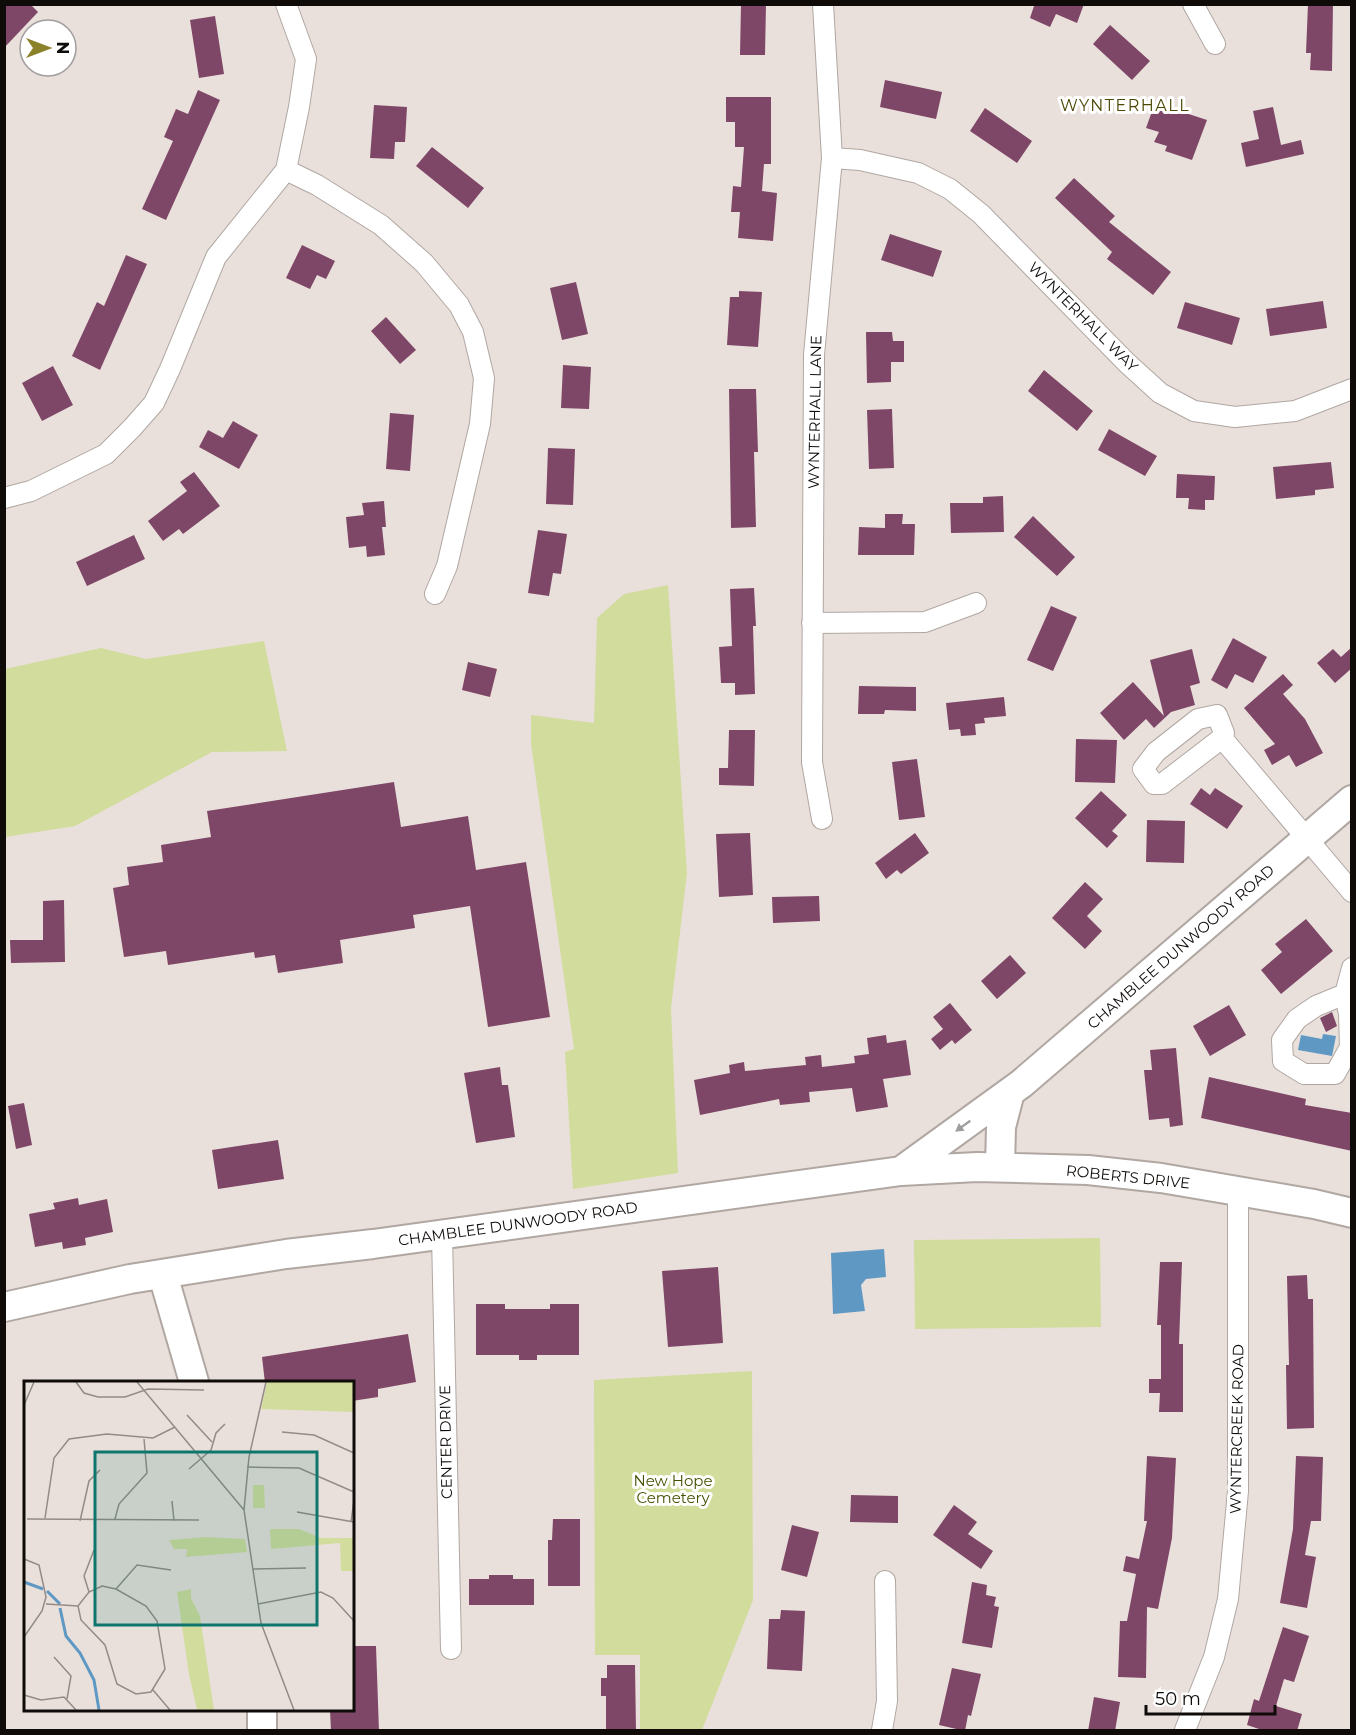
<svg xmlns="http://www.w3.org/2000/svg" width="1356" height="1735" viewBox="0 0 1356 1735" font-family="Montserrat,sans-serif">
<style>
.green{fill:#d1dc9d}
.water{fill:#5f99c3}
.building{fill:#7f4767}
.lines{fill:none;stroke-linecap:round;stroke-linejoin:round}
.street-casing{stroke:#b0a7a2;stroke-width:22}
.secondary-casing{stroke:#b0a7a2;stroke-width:32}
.street{stroke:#fff;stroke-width:20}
.secondary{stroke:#fff;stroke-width:28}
.oneway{fill:#9f9d9d}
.labels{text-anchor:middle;stroke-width:6;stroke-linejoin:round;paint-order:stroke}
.street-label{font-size:15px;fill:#0e0b09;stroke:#fff}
.park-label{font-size:15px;fill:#474f00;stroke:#fff}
.neighbourhood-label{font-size:16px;letter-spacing:1.5px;fill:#4d4704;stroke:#fff}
.inset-river{fill:none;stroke:#5f99c3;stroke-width:3}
.inset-road{fill:none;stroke:#928b87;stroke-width:1.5}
.view{fill:#0f766e;fill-opacity:0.15;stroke:#0f766e;stroke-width:3}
.inset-edge{fill:none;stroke:#0e0b09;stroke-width:3}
</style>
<rect width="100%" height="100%" fill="#eae0db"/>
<path class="green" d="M668 585 687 873 671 1008 678 1173 573 1189 565 1052 574 1049 531 744V715L594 723 597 618 624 594Z
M264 641 287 751 212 752 75 826 5 837V669L101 648 146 659Z
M1100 1238 1101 1327 915 1329 914 1240Z
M752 1371 753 1600 702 1730H640V1655H595L594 1380Z"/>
<path class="water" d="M1323 1034 1336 1036 1332 1056 1298 1050 1301 1035 1322 1039Z
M884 1249 886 1277 866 1279 861 1285 865 1311 833 1314 831 1253Z"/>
<path class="building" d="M4 4H30L38 12 4 48Z
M741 4H766L765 55H740Z
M1033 4H1084L1077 23 1056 14 1050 27 1030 18 1034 6Z
M1308 4H1333L1332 71 1310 70 1311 53H1306Z
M215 16 224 74 199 78 190 20Z
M1110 25 1150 61 1132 80 1093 44Z
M885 80 942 92 936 119 880 107Z
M198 90 220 100 166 220 142 209 173 141 164 137 176 109 188 114Z
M726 97H771V164H764L762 191 777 193 773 241 738 238 740 212H731L733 186 741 187 744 147H735V122H726Z
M1155 103 1207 120 1192 160 1165 151 1167 146 1154 142 1159 132 1146 128Z
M374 105 407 107 405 142H395L394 159 370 158Z
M1273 107 1281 145 1301 140 1304 154 1246 167 1241 143 1259 139 1253 111Z
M985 108 1032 141 1017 163 970 131Z
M432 147 484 188 468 208 416 166Z
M1074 178 1115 216 1109 222 1171 272 1153 295 1107 259 1112 252 1055 198Z
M890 234 942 251 933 277 881 260Z
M302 245 335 261 326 279 317 275 310 289 286 278Z
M126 255 147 264 100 370 72 356 97 302 104 306Z
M576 282 588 334 562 340 550 288Z
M739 291 762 292 758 347 727 345 730 297H739Z
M1323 301 1327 328 1270 336 1266 309Z
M1185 302 1240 318 1232 345 1177 328Z
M386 317 416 350 400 364 371 331Z
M866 332H892L893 341H904V362H891V382L867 383Z
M563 365 591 367 589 409 561 408Z
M53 366 73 405 42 421 22 383Z
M1044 370 1093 411 1077 431 1028 391Z
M729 389H756L758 452H754L756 527 731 528Z
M892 409 894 468 869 469 867 410Z
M390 413 414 415 410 471 386 469Z
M233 421 258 435 239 469 199 447 208 430 223 438Z
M1109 429 1157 456 1145 476 1098 450Z
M548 448 575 449 573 505 546 504Z
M1331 462 1334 488 1315 490V495L1276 499 1273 467Z
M194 472 220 506 183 534 179 529 163 541 148 521 187 491 180 482Z
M1177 474 1215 476 1214 500H1205V510L1188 509 1189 498H1176Z
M1003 496 1004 532 951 533 950 503H983V497Z
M384 501 386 527H382L385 555 367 557 366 546 349 548 346 517 364 515 362 503Z
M885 514H903L902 524H915L914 555H858L859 527 885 528Z
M1033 516 1075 557 1057 576 1014 537Z
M538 530 567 534 561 574 553 573 549 596 528 593Z
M134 535 145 559 87 586 76 562Z
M754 588 756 626H753L755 694 735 695V683H721L719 647 732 646 730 589Z
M1051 606 1077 617 1053 671 1027 660Z
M1233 638 1267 657 1253 683 1235 674 1227 689 1211 680Z
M1352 647V668L1335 683 1317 663 1333 649 1341 657Z
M1192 649 1200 683 1190 686 1195 705 1171 712 1154 728 1146 719 1124 740 1100 713 1133 682 1164 716 1150 660Z
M468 662 497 669 490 697 462 690Z
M1283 674 1293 685 1283 694 1305 719 1323 753 1296 767 1289 755 1272 765 1264 750 1275 744 1244 708Z
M859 686 916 687V711L885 710 884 714H858Z
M1004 697 1006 716 984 718 985 723 975 724 976 735 961 736 960 729 949 730 946 703Z
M729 730H755L754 786 719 785V768H728Z
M1076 739 1117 740 1115 783 1075 782Z
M917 759 925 817 899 820 892 762Z
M394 782 401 827 468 816 476 870 526 862 550 1017 488 1027 470 906 413 915 415 928 340 940 343 963 278 973 275 955 255 958 254 952 168 965 166 951 124 957 113 888 129 885 127 867 163 862 161 845 211 837 207 811Z
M1201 788 1210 795 1215 788 1243 806 1227 829 1190 804Z
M1101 791 1127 815 1112 831 1118 836 1107 848 1075 818Z
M1147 820 1185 821 1184 863 1146 862Z
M750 833 753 895 719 897 716 834Z
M915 833 929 853 901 874 897 870 886 879 875 863Z
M1085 882 1103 899 1087 916 1102 931 1085 949 1052 918Z
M819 896 820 921 773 923 772 897Z
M64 900 65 962 11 963 10 940H43V901Z
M1306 919 1333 951 1281 994 1261 970 1282 952 1275 944Z
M1010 955 1026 973 997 999 981 981Z
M950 1003 972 1030 955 1044 952 1040 940 1050 931 1039 943 1029 933 1017Z
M1229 1005 1246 1035 1210 1056 1193 1026Z
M1332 1012 1337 1026 1326 1032 1320 1018Z
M886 1035 887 1043 906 1040 911 1075 883 1079 888 1107 856 1112 852 1088 809 1092 810 1102 780 1105 779 1099 700 1115 694 1080 730 1073 729 1065 744 1062 745 1071 806 1065 805 1057 821 1055 822 1067 855 1063 854 1056 869 1054 867 1038Z
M1176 1048 1183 1125 1170 1127 1169 1118 1149 1120 1144 1070H1152L1150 1050Z
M500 1067 502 1085H508L515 1137 476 1143 464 1073Z
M1209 1077 1306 1099 1305 1105 1352 1113V1151L1201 1118Z
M24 1103 32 1145 16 1149 8 1106Z
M278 1140 284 1179 218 1189 212 1150Z
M78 1198 79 1205 107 1199 113 1232 85 1238 86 1245 63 1249 62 1242 35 1247 29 1214 55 1209 53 1203Z
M1160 1262H1182L1179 1344H1183V1412H1159L1160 1393H1149V1379H1161V1325H1157Z
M718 1267 723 1343 668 1347 662 1271Z
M1307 1275 1308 1299H1313L1314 1428 1287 1429 1286 1365H1289L1287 1276Z
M476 1304H505V1309H550V1304H579V1355H537V1360H519V1355H476Z
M408 1334 416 1382 378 1389V1397L352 1401V1383H265L262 1357Z
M1147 1456 1176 1458 1172 1538 1158 1609 1147 1607 1146 1678 1118 1677 1120 1621H1127L1136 1574 1123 1571 1126 1556 1139 1559 1147 1521H1144Z
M1296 1456 1323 1457 1321 1521H1311L1305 1555 1316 1557 1307 1608 1280 1603 1293 1529Z
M851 1495 898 1496V1523L850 1522Z
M954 1505 977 1522 968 1534 993 1551 981 1569 933 1535Z
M553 1519H580V1586H548V1540H552Z
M792 1525 819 1532 807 1577 781 1570Z
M489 1575H513V1579H534V1605H469V1579H489Z
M972 1582 987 1585 986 1595 996 1597 994 1606 999 1607 992 1648 962 1643Z
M781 1610 805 1611 802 1671 767 1669 769 1619H780Z
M1283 1627 1309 1636 1294 1682 1284 1679 1276 1706 1302 1714 1297 1731H1265L1247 1725 1254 1699 1259 1701Z
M352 1646H376L379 1731H331L330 1710H352Z
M607 1665H635L636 1731H606V1696H601V1678H607Z
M952 1668 981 1674 971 1716 968 1715 965 1731 939 1725Z
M1094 1697 1120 1702 1115 1731H1088Z"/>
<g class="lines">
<defs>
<path id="street" d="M1193 4 1215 44
M832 158 860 160 918 173 950 189 981 214 1127 363 1160 393 1194 411 1235 417 1295 411 1352 389
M286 170 317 185 381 225 424 263 459 305 473 332 484 378 480 424 447 566 435 594
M4 498 31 491 106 454 132 428 154 403 170 369 216 257 286 170 299 107 306 59 286 4
M812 623 925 622 976 603
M1217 715 1224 733 1222 738 1162 784H1154L1143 769 1156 752 1198 719Z
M1222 738 1352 892
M822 819 812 762 814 355 832 158 823 4
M1345 994 1349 1014 1350 1047 1335 1074H1304L1283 1061 1282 1040 1297 1019 1316 1006Z
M1345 994 1352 968
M442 1235 451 1649
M882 1730 887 1701 885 1581
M1185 1730 1214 1657 1228 1599 1238 1491V1191"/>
<path id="secondary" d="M1000 1167 1001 1127 1010 1092
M901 1171 1021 1084 1352 800
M163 1275 194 1382
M4 1307 130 1279 286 1254 373 1244 901 1171 977 1167 1088 1170 1161 1178 1314 1204 1352 1213
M262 1710V1730"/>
</defs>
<use href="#street" class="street-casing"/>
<use href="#secondary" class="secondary-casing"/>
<use href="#street" class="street"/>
<use href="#secondary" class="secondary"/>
</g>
<defs><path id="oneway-solid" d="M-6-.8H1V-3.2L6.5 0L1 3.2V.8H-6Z" transform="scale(1.5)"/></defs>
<use class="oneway" href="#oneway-solid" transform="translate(963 1126) rotate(144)"/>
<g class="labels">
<g class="street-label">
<text transform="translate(1083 317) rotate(45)" y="5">WYNTERHALL WAY</text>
<text transform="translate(815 412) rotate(-89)" y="5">WYNTERHALL LANE</text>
<text transform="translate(1181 947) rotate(-41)" y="5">CHAMBLEE DUNWOODY ROAD</text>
<text transform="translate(1128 1177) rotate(6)" y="5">ROBERTS DRIVE</text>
<text transform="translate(518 1224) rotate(-8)" y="5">CHAMBLEE DUNWOODY ROAD</text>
<text transform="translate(1237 1429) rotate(-89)" y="5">WYNTERCREEK ROAD</text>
<text transform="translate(446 1442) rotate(-91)" y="5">CENTER DRIVE</text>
</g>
<g class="park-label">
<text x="673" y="1486">New Hope<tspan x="673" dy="17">Cemetery</tspan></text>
</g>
<g class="neighbourhood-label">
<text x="1125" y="111">WYNTERHALL</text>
</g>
</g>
<g transform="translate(24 1381)">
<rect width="330" height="330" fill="#eae0db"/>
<path d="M243 1H330V31L237 28ZM229 104H240L241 127H229ZM246 148H275L297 157H330V190H317L316 162 247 168ZM182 156 221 158 223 171 162 176 163 168H150L145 159ZM167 208V217L176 235 190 329H173L165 293 153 211Z" fill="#d1dc9d"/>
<path class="inset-river" d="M0 201 19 208M23 210 36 223M36 227 42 255 56 272 70 299 75 329"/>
<path class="inset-road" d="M52 1 60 12 74 16H101L124 8 180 9M113 1 220 129M242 1 225 76 220 129 237 242 270 329M0 24 10 1M163 34 188 61M258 51 290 54 330 72M223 86 275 87 330 111M165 88 187 69 192 52 201 43M148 120 150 140M273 131 330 141M21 137 30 77 45 58 83 53 129 57 151 46M3 138 175 139M91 138 95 123 123 92 120 58M56 140 65 100 76 89M327 141 330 119M0 178 15 184 22 216 18 230 0 256M229 188 282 187M78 205 92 208 122 225 133 240 141 288 127 311 112 313 93 303 81 264 57 239 54 225 65 211ZM92 208 113 184 147 189M65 211 60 195 70 169M22 223 54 225M234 223 297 211 309 217 330 240M30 276 47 295 43 318M129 309 146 329M0 314 17 319 40 316 52 329"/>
<path class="view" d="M71 71H293V244H71Z"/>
<rect width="330" height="330" class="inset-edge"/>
</g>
<rect width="1356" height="1735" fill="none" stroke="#0e0b09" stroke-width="12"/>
<g transform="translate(48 48) rotate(90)"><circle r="28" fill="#ffffff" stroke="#9f9d9d" stroke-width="1.5"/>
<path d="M0-4.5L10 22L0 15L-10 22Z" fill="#8a8129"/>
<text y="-9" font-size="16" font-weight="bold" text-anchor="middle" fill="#0e0b09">N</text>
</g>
<path d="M1146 1705v9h129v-9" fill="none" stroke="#0e0b09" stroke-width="3"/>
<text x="1155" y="1705" font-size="18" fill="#0e0b09" stroke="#ffffff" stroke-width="4.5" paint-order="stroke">50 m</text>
</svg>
